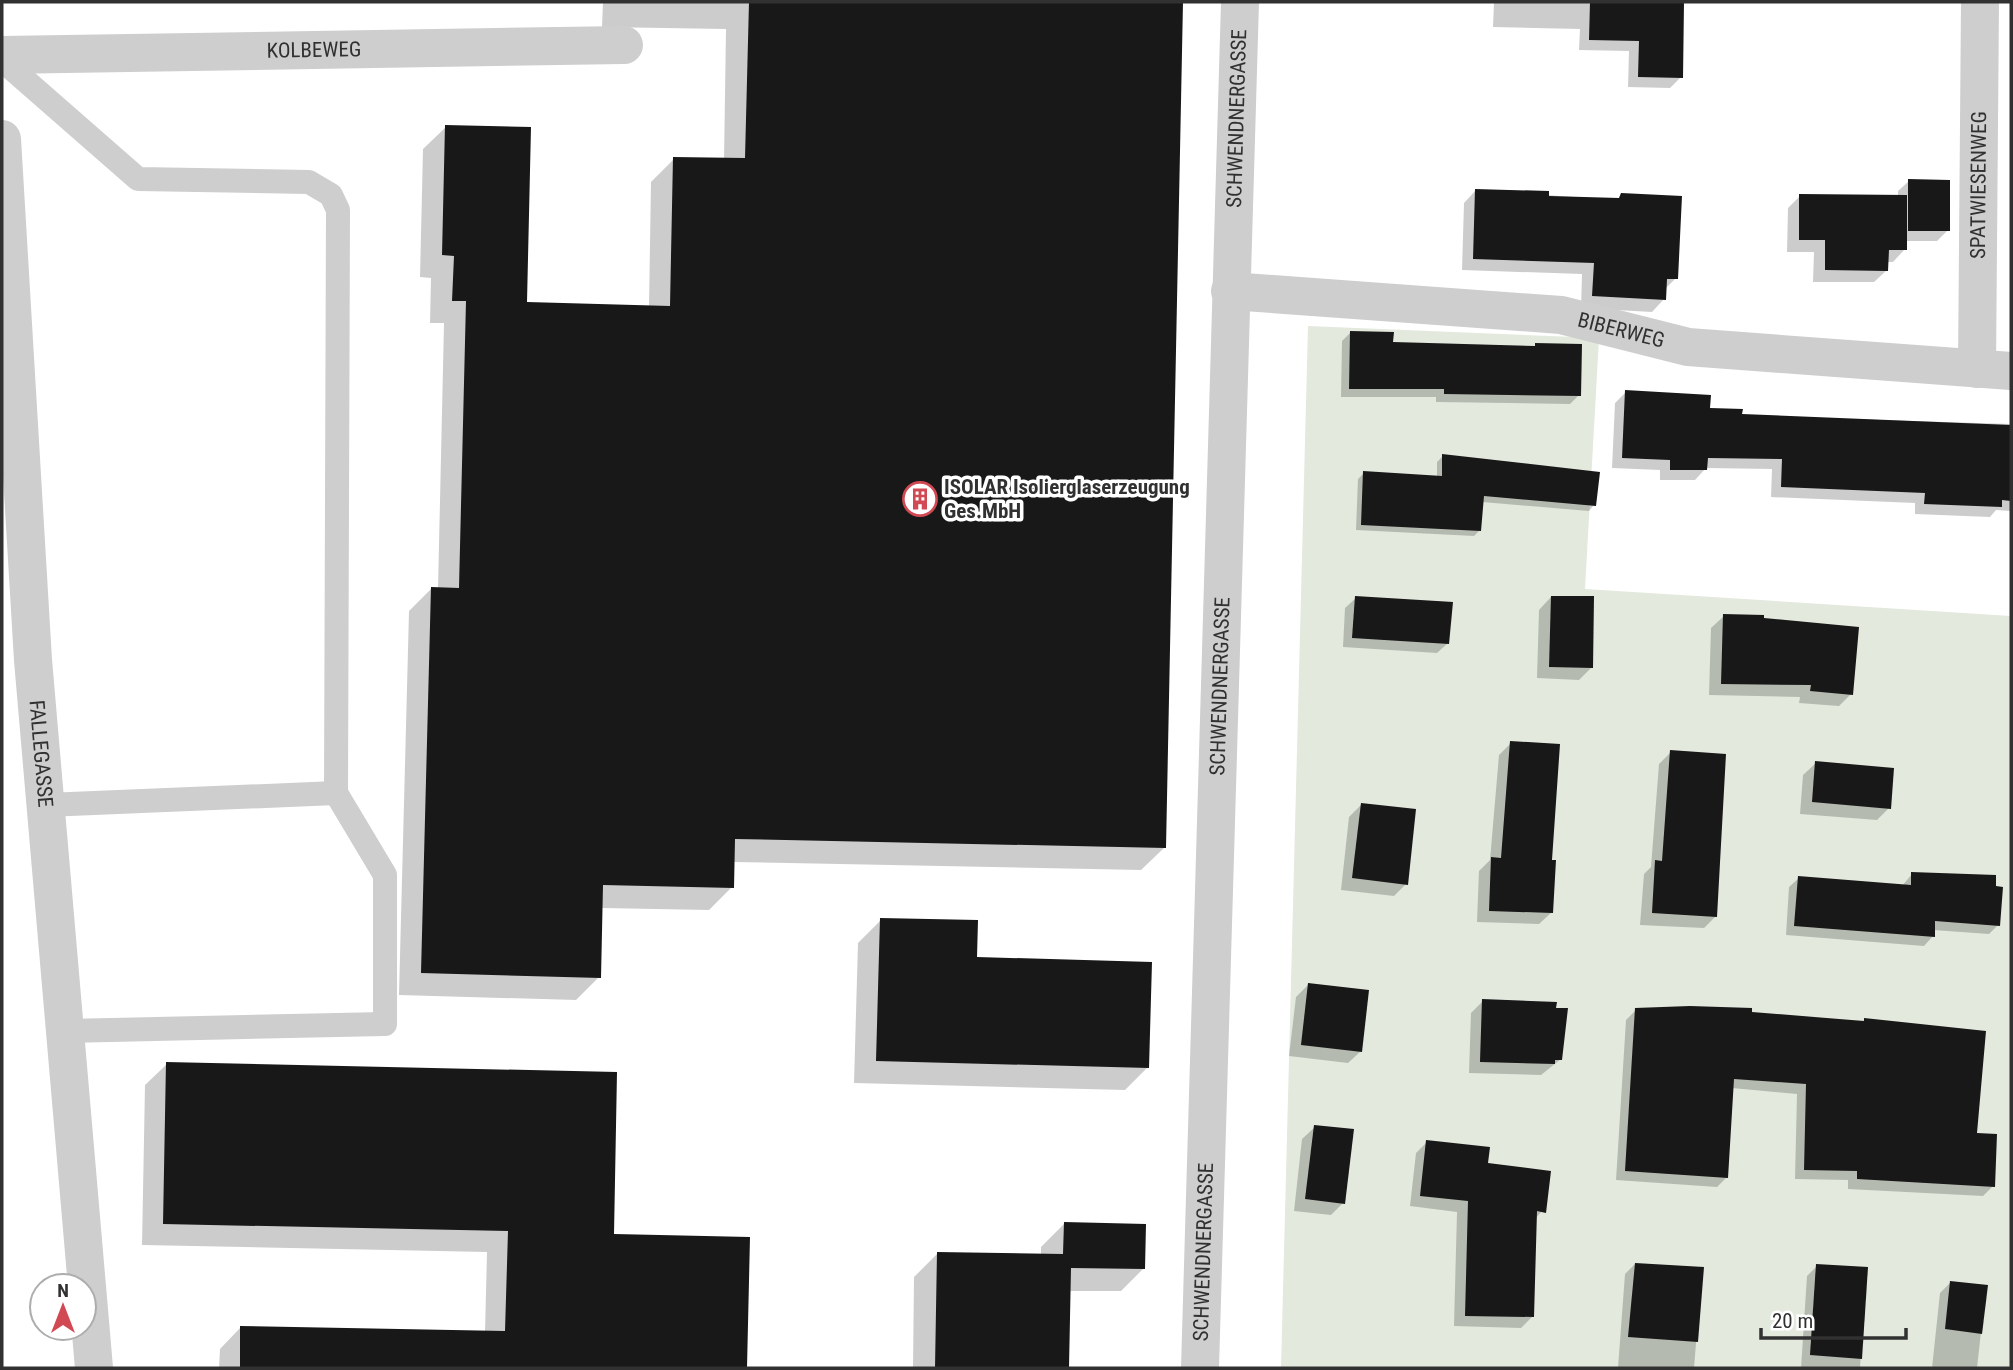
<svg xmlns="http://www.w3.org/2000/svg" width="2013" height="1370" viewBox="0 0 2013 1370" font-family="'Roboto Condensed',sans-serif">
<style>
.green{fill:#e3e9dd}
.shadow{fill:#0003}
.building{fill:#181818}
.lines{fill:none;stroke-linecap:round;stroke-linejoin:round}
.lane{stroke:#cecece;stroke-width:24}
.street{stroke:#cecece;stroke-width:38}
.labels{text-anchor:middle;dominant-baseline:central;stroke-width:7;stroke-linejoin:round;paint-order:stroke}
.street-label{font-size:21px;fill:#313131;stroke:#fff}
.poi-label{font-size:21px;font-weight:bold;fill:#313131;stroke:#fff;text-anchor:start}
</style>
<rect width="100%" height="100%" fill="#fff"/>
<!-- green -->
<path class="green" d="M1308,326L1599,338L1585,589L2011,616V1368H1281Z"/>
<!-- shadow -->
<g class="shadow">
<path d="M603,2H1182L1164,848L1141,870L733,862L732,887L709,910L601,908L599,977L576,1000L399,995L409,611L432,588L438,589L444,323H430L431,278L420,277L423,149L446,127L525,304L649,307L651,182L674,159L724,160L726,29L602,27Z"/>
<path d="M1494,2H1682L1681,77L1670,88L1628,87L1629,51L1579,50L1580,29L1493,27Z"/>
<path d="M1909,181L1948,230L1937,241H1905V249L1893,262H1887V270L1874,282H1813L1814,252H1787L1788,208L1800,196L1898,197V191Z"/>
<path d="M1476,190L1617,200L1621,195L1676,278L1664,290V299L1652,312L1581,308L1582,274L1462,270L1464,203Z"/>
<path d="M1351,332L1392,344L1533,348L1536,345L1579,395L1570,404L1436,402V397H1341L1342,341Z"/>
<path d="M1626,392L1740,416L2011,424V511L1996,510L1990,517L1915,514V503L1771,497L1772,469L1706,468L1695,480H1660V470L1612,468L1615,403Z"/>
<path d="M1443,456L1594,505L1589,511L1482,502L1480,530L1474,536L1356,530L1358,479L1364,473L1437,477V462Z"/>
<path d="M1551,597L1591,668L1579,680L1537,678L1539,610Z"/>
<path d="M1356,598L1448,643L1437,653L1343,647L1345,608Z"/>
<path d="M1724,616L1851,694L1839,706L1799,703L1800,697L1709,695L1711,628Z"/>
<path d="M1511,743L1550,862L1552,912L1539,924L1477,922L1479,871L1490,860L1499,755Z"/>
<path d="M1671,752L1716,916L1704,928L1640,925L1644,874L1651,867L1659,764Z"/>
<path d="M1816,763L1889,808L1877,820L1800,814L1803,775Z"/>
<path d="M1361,805L1406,884L1394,896L1341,890L1349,817Z"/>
<path d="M1912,874L1998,925L1989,934L1933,930V936L1924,946L1786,935L1789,887L1799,878L1902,886Z"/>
<path d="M881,920L975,959L1148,1067L1125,1090L854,1083L858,943Z"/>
<path d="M1308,985L1361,1051L1348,1063L1289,1056L1296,997Z"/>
<path d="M1483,1001L1561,1059L1541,1075L1469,1073L1471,1013Z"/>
<path d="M1636,1010L1750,1013L1862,1022L1864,1020L1975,1135L1993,1186L1983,1196L1848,1189V1180L1795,1179L1797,1094L1732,1088L1727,1177L1717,1187L1616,1180L1626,1020Z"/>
<path d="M167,1064L612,1235L748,1238L745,1368H219L220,1349L241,1327L485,1333L487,1252L142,1245L145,1085Z"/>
<path d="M1315,1127L1343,1203L1331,1215L1294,1211L1302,1139Z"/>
<path d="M1427,1142L1486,1165L1542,1211L1535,1219L1532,1317L1521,1328L1454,1326L1457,1212L1410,1206L1416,1153Z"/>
<path d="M1064,1224L1144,1268L1121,1291H1069L1068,1368H913L914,1277L937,1254L1041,1255V1247Z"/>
<path d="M1635,1264L1702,1269L1694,1368H1618L1625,1274Z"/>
<path d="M1817,1266L1866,1269L1860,1368H1801L1807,1276Z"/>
<path d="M1950,1283L1986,1287L1977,1368H1932L1940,1293Z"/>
</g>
<!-- building -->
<g class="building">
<path d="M749,2H1183L1166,848L735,839L734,888L603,885L601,978L421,973L431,587L459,588L466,301H452L454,256L442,255L445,125L531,127L527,302L670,306L673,157L745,158Z"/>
<path d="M1590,2H1684L1683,78L1638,77L1639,41L1589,40Z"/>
<path d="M1908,179L1950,180V231H1908Z"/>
<path d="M1475,189L1549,191V196L1619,198L1621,193L1682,196L1678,279H1667L1666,300L1592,296L1594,263L1473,259Z"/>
<path d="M1799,194L1907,195V250H1889L1888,271L1825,270V240H1799Z"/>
<path d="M1350,331L1394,332L1393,342L1535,346V343L1582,344L1581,396L1444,394V389H1349Z"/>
<path d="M1625,390L1711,395L1710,408L1743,409L1742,414L2011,425V501L2002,500V507L1924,504L1925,493L1781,487L1782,459L1708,458L1707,470H1670V460L1622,458Z"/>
<path d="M1442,454L1600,472L1596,506L1484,496L1481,531L1361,525L1363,471L1442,476Z"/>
<path d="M1355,596L1453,602L1449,644L1352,638Z"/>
<path d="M1551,596H1594L1593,668L1549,667Z"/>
<path d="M1723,614L1764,615V618L1859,627L1853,695L1810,691L1811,685L1721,684Z"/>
<path d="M1510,741L1560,744L1552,860H1556L1553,913L1489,911L1491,857L1501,858Z"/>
<path d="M1670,750L1726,754L1717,917L1652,913L1655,860L1662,861Z"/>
<path d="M1815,761L1894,768L1891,809L1812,802Z"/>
<path d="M1361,803L1416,809L1408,885L1352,878Z"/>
<path d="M1911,872L1996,875V886L2003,887L2000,926L1935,921V937L1794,926L1798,876L1911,885Z"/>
<path d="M880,918L978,920L977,957L1152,962L1149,1068L876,1061Z"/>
<path d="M1308,983L1369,990L1362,1052L1301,1045Z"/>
<path d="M1482,999L1557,1002L1556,1008H1568L1562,1060H1555V1064L1480,1062Z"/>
<path d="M1690,1006L1752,1008V1012L1864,1021V1018L1986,1031L1977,1133L1997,1134L1995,1187L1857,1179V1171L1804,1170L1806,1084L1734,1079L1728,1178L1625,1171L1635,1008Z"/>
<path d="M166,1062L617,1072L614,1234L750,1237L747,1368H240V1326L505,1331L508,1231L163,1224Z"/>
<path d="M1314,1125L1354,1129L1345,1204L1305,1199Z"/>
<path d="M1426,1140L1490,1147L1488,1163L1551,1171L1546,1213L1537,1211L1534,1317L1465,1316L1468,1201L1420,1196Z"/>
<path d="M1064,1222L1146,1224L1145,1269L1071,1268L1069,1368H935L937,1252L1063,1254Z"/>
<path d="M1635,1263L1704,1267L1698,1342L1628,1337Z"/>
<path d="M1816,1264L1868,1267L1862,1359L1810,1355Z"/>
<path d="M1950,1281L1988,1285L1982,1334L1945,1329Z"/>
</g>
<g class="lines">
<!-- lane -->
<g class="lane">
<path d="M2,60L138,179L309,182L331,195L338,210L336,793L385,875V1024L65,1031"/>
<path d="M46,805L336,793"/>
</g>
<!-- street -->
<g class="street">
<path id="s1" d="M2,55L624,45"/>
<path id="s2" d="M2,139L33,660L94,1368"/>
<path id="s3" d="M1230,291L1561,315L1688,347L2011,371"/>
<path id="s4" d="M1977,369L1980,2"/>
<path id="s5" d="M1200,1368L1240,2"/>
</g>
</g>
<!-- icons -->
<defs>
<g id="building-ring" transform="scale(1.75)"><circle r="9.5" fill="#fff" stroke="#d14953" stroke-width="1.5"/><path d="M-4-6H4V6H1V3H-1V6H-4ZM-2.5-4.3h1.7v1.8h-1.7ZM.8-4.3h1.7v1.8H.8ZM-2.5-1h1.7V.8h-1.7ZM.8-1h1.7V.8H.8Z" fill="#d14953"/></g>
</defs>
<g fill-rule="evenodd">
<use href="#building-ring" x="920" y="499"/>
</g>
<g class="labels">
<!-- street labels -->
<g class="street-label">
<text stroke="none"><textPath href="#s1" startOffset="312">KOLBEWEG</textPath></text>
<text stroke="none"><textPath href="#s5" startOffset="1250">SCHWENDNERGASSE</textPath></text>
<text stroke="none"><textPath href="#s4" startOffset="184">SPATWIESENWEG</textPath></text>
<text stroke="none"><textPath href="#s3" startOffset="394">BIBERWEG</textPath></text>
<text stroke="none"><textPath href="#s5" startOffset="682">SCHWENDNERGASSE</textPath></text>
<text stroke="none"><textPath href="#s2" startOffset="616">FALLEGASSE</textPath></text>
<text stroke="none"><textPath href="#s5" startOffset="116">SCHWENDNERGASSE</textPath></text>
</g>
<!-- poi labels -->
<g class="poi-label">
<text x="944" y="487">ISOLAR Isolierglaserzeugung<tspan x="944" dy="24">Ges.MbH</tspan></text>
</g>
</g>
<!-- border -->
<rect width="2013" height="1370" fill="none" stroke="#313131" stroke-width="7"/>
<!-- north arrow -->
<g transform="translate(63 1307)"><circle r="33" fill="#ffffff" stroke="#adadad" stroke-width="2"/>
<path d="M0-5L12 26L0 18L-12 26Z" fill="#d14953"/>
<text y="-10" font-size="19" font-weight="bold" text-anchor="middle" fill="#313131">N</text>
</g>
<!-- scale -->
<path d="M1761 1328v10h145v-10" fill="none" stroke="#313131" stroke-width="3.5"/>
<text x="1772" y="1328" font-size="21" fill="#313131" stroke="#ffffff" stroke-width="5" paint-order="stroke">20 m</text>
</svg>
